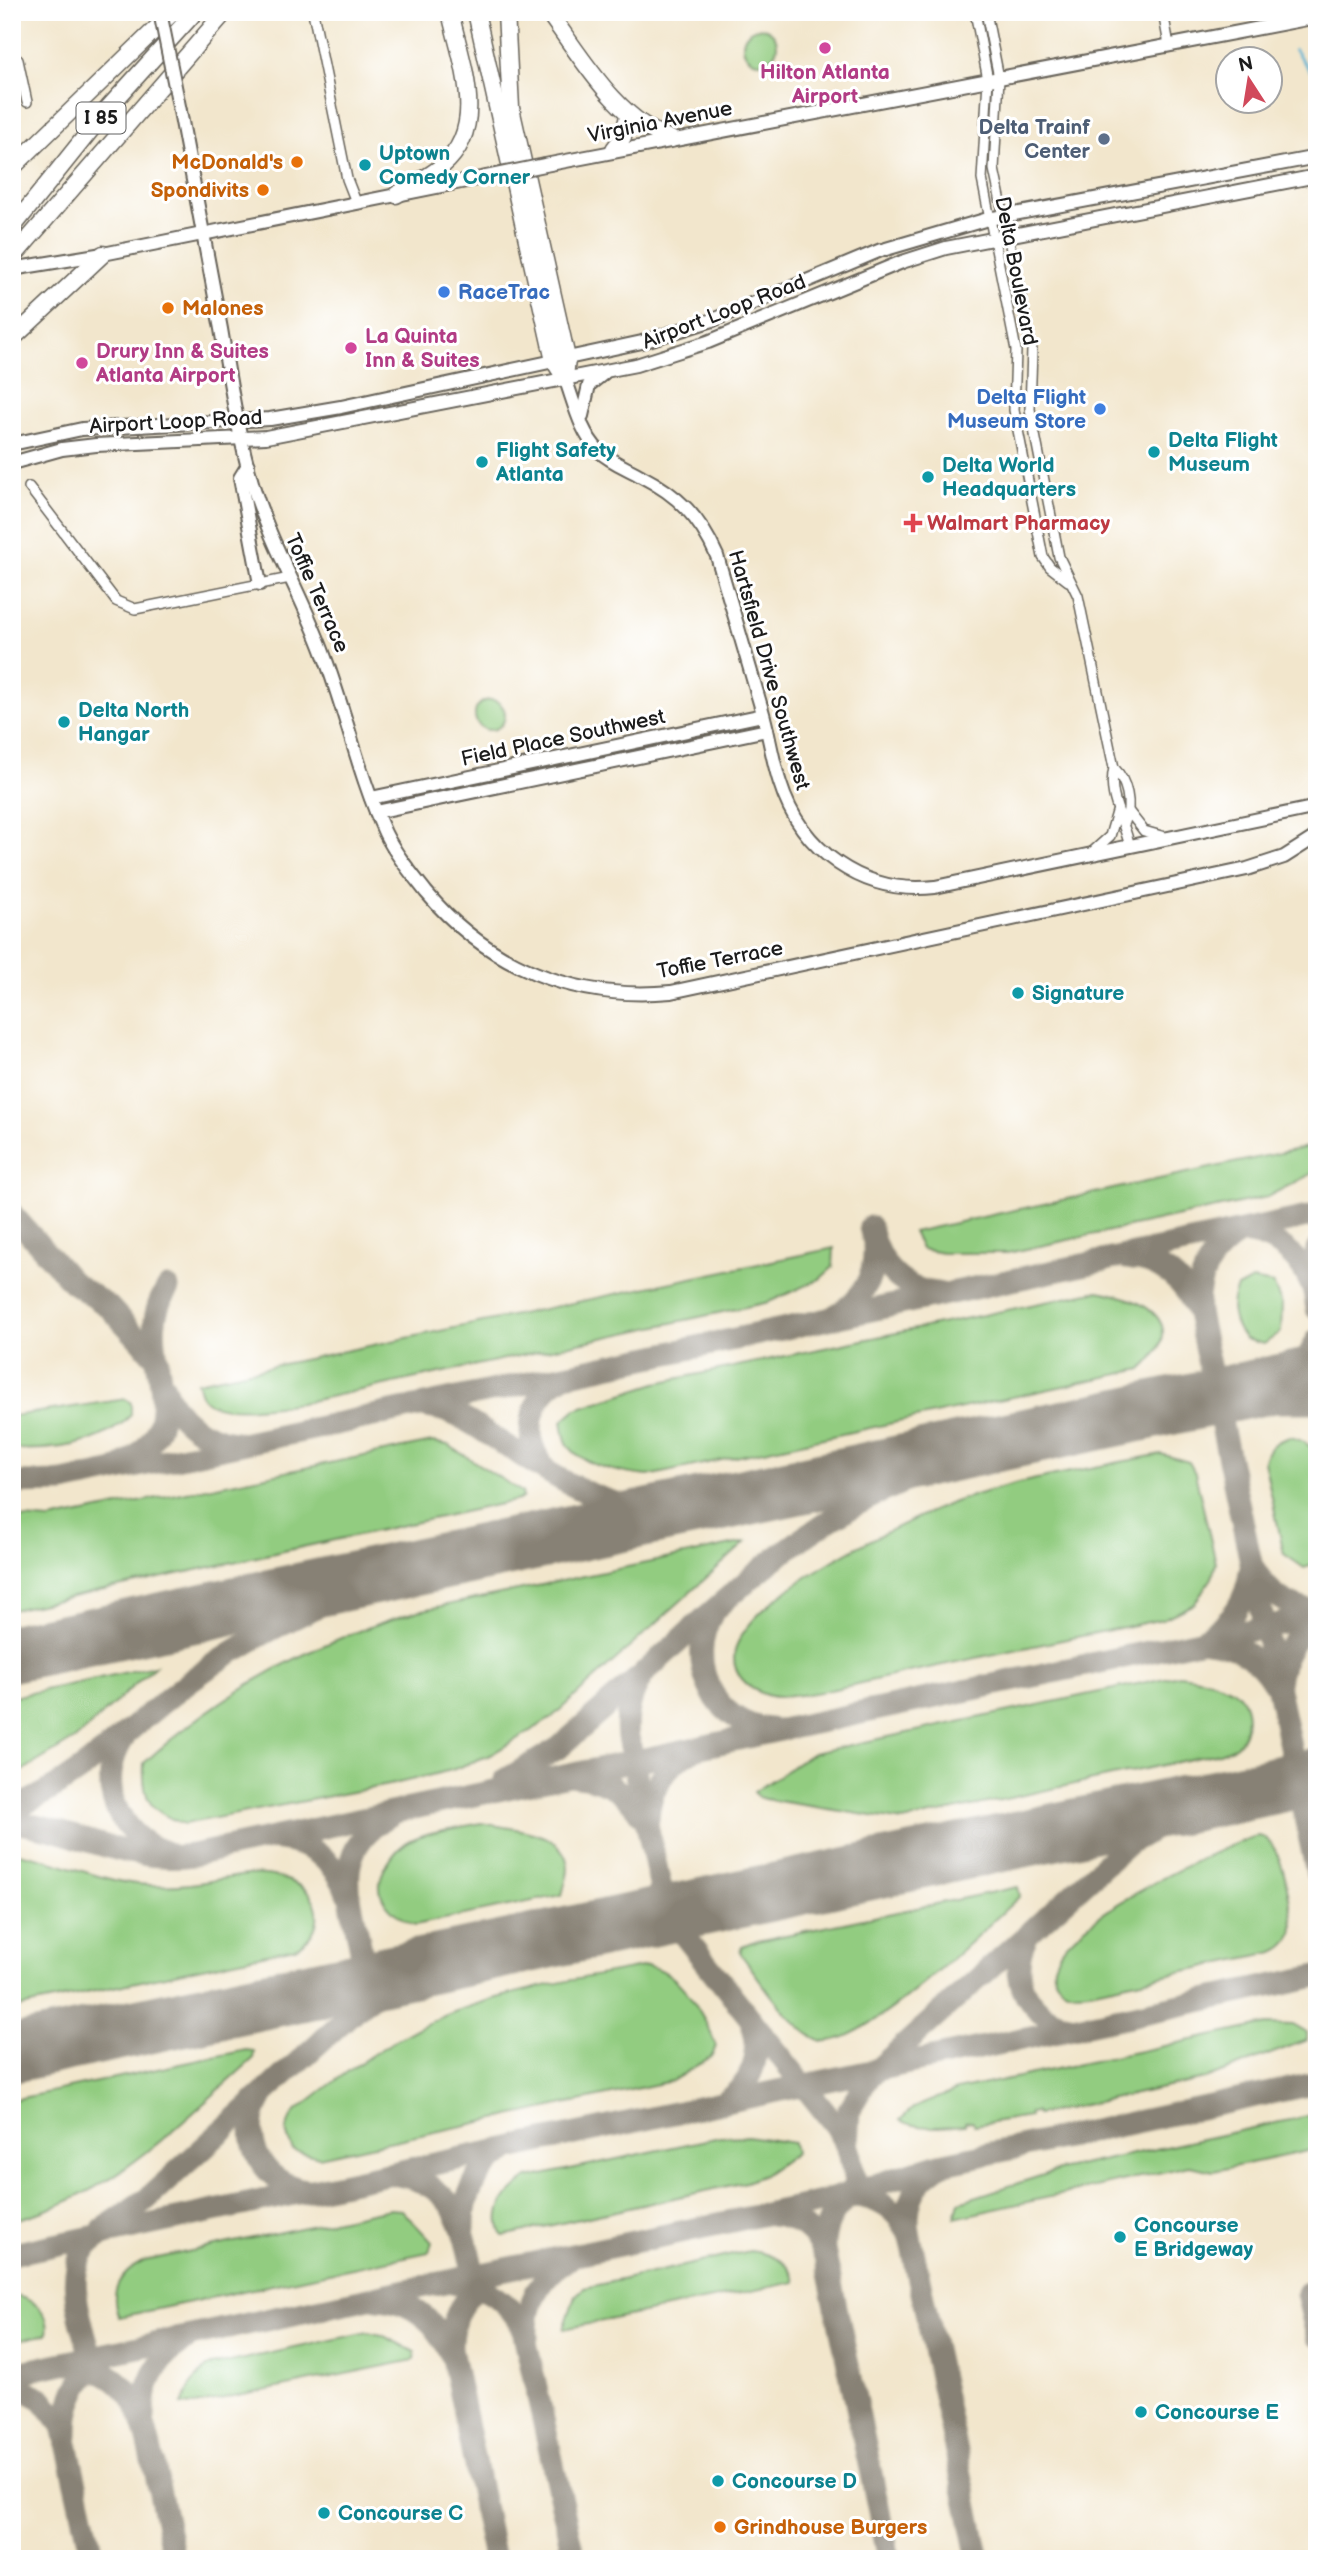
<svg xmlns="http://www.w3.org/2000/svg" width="1329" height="2571" viewBox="0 0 1329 2571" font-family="'Balsamiq Sans',sans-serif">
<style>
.green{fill:#92cc80;stroke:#57744e;stroke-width:2}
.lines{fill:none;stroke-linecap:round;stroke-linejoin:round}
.stream{stroke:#56b2d4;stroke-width:2.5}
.taxiway{stroke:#878174;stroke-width:23}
.runway{stroke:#878174;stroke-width:58}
.street-casing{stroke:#67635a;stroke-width:12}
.secondary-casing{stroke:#67635a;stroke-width:16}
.highway-casing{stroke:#67635a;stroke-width:19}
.street{stroke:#fff;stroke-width:9}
.secondary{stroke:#fff;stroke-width:12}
.highway{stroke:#fff;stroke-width:16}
.secondary-bridge-casing{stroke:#67635a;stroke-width:16;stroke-linecap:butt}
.secondary-bridge{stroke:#fff;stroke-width:12}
.hotel-dot{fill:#d1479c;stroke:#fff;stroke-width:2.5}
.service-dot{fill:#5c6f8a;stroke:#fff;stroke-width:2.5}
.food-dot{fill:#e8710a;stroke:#fff;stroke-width:2.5}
.culture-dot{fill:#0f9aa8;stroke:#fff;stroke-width:2.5}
.shop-dot{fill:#3f7fe0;stroke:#fff;stroke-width:2.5}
.health-dot{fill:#e0444e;stroke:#fff;stroke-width:2.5}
.labels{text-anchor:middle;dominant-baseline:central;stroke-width:6;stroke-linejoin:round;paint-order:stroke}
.shield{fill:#fff;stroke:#606060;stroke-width:2}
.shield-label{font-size:19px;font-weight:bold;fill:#1c1c1c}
.hotel-label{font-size:21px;font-weight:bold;fill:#b23c85;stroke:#fff;text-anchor:start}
.street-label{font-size:21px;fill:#1c1c1c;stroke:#fff}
.service-label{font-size:21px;font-weight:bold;fill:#4e5e75;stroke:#fff;text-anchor:end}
.culture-label{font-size:21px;font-weight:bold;fill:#0d838f;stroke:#fff;text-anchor:start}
.food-label{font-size:21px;font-weight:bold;fill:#c56008;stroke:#fff;text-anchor:end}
.shop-label{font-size:21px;font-weight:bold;fill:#366cbe;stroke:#fff;text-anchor:start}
.health-label{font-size:21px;font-weight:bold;fill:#be3a42;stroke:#fff;text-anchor:start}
</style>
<rect width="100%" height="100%" fill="#fff"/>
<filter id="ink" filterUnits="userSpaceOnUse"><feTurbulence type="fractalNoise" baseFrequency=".0143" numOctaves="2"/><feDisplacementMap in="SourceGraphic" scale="14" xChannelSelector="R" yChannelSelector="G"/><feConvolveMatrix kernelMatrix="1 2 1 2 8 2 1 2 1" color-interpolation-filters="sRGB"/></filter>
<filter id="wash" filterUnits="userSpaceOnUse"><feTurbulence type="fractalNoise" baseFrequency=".00686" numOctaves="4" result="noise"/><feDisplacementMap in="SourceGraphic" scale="28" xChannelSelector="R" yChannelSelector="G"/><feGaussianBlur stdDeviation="1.57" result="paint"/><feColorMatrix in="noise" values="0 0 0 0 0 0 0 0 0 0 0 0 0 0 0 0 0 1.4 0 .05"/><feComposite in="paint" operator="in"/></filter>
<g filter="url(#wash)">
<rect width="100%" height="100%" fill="#f2e6cc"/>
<!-- green -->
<g class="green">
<circle cx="760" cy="45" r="17"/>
<circle cx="490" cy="715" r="15"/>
<path d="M1317,1145V1171L1267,1197L1008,1253H942L921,1249L913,1232Z"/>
<path d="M834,1248L833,1267L820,1279L769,1302L301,1403C280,1405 217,1417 203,1398C200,1395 199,1387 197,1382Z"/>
<path d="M1252,1280L1273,1284L1282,1304L1281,1332L1264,1344L1245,1339C1232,1325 1228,1305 1237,1288Z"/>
<path d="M1098,1291C1145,1299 1191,1323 1142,1369L648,1476C625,1474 579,1466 567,1443C564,1437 563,1428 562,1421L576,1409L656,1383Z"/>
<path d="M126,1399L131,1403V1415C101,1447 53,1451 12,1449V1416Z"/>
<path d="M1291,1437C1300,1440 1310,1443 1314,1452C1323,1473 1317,1539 1317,1564L1304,1568L1284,1554L1264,1461C1268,1445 1276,1441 1291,1437Z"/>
<path d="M432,1442L448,1445L522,1492L523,1497L519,1500L12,1610V1517L50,1520Z"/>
<path d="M1161,1454L1189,1462L1195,1473L1216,1563L1212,1578L1194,1604L1163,1619C1080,1636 997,1654 914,1671C870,1680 823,1695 778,1697C765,1697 751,1689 742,1679C689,1616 917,1515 960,1500C1025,1478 1094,1468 1161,1454Z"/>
<path d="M746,1542L550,1719L490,1755L452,1770L394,1784L184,1824C149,1811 142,1800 144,1763C225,1689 313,1642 418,1611Z"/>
<path d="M155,1666L78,1737L12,1777V1697Z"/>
<path d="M1179,1675C1198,1677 1215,1680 1232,1689C1251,1700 1252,1733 1234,1747C1230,1750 1223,1751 1219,1753L903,1821L759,1798L754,1792L813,1753Z"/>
<path d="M481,1823C509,1829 566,1829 568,1868C568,1876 564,1887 562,1895L415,1925C388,1913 368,1892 388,1863C393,1855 402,1844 411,1840C431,1830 459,1828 481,1823Z"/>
<path d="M1257,1836C1283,1836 1290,1903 1293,1925C1293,1939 1286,1947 1274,1952L1090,1991C1080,1992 1068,1994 1060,1985C1014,1941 1223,1845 1257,1836Z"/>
<path d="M12,1852C55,1858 94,1879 136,1884C154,1886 172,1886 190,1884C229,1880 260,1864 298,1885C311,1892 319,1905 317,1920C315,1934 307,1942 295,1948L12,2009Z"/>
<path d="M1018,1887L1020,1896C989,1924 859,2055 819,2040C791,2029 758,1976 740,1953L742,1946L752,1942Z"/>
<path d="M647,1966C680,1969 706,2018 716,2046L712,2056L672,2081L319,2157L293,2150C285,2135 284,2126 294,2113C347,2070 405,2027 471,2006C528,1987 588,1977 647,1966Z"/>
<path d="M1267,2024L1293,2025L1307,2033V2040L1205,2079L1037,2115L1036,2112L1029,2113L1030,2116L974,2125L973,2121L965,2122V2125C944,2127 918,2130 900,2120L913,2108L957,2090Z"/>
<path d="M246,2050L254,2051L253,2059C180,2123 111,2199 12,2220V2100Z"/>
<path d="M1317,2114V2149L1214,2171L1189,2166L955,2218L959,2202L1059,2170Z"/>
<path d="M748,2136L793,2143L795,2153L764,2175L746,2182L503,2236C490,2210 508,2192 528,2178L720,2137Z"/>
<path d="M389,2209L402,2210L432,2242L429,2252L119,2317C108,2292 120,2273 144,2261Z"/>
<path d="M750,2251C768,2253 792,2261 795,2282L564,2329L575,2296L584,2288Z"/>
<path d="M12,2296C32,2297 51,2312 47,2334L12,2342Z"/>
<path d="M368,2332L382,2335L415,2352L414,2360L195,2405L182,2404L192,2383L207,2367Z"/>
</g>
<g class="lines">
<!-- stream -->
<path class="stream" d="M1294,49L1317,80"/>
<!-- taxiway -->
<g class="taxiway">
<path d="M12,1214L72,1282L109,1307L158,1360"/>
<path d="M870,1227C878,1264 899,1290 938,1293"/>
<path d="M1241,1233C1211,1250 1195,1279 1198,1313L1317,1873"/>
<path d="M1243,1233C1277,1237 1301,1257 1313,1289"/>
<path d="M1317,1250L1312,1279L1317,1309"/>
<path d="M1127,1258C1161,1261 1186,1282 1198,1313"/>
<path d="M836,1315C862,1301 876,1275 874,1246"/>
<path d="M1279,1383L1304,1364L1317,1340"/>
<path d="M164,1387C175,1418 201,1438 235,1442"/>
<path d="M427,1407C455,1410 477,1427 500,1442C560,1480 603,1511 677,1511"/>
<path d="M1166,1407L1254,1402H1317"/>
<path d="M120,1467C208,1419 124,1346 168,1288"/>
<path d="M546,1470C521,1440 528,1398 562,1377"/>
<path d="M12,1483L63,1482L1317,1215"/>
<path d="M1255,1570C1268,1594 1290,1608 1317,1612"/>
<path d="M712,1614C685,1662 713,1724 770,1729"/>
<path d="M1207,1636C1232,1622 1247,1599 1250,1571"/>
<path d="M1207,1641C1235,1643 1259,1658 1273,1682"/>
<path d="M1278,1684C1281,1657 1294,1635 1317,1620"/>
<path d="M123,1739C95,1783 117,1836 165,1852"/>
<path d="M576,1776C604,1778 627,1792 642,1816"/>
<path d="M505,1780L560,1747L636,1680"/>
<path d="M12,1809C84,1780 133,1722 194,1678C256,1632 326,1602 397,1571"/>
<path d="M648,1819C649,1789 666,1764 692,1751"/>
<path d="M12,1822C79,1830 122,1864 193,1855L1317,1616"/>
<path d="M279,1840C311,1843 337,1863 347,1893"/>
<path d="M1027,1936C1005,1977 1030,2021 1076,2026"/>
<path d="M357,2009L392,1979L422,1967"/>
<path d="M261,2099C238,2139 262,2184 307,2190"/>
<path d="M723,2102C752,2086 763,2055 752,2024"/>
<path d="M847,2146L849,2110L868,2078L1129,1843L1185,1811L1243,1792"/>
<path d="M396,2175C456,2184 463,2225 474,2276"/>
<path d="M850,2196C878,2196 900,2211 910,2237C904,2209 912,2184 936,2168"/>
<path d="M770,2215C797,2217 816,2232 825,2257"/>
<path d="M464,2228C463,2196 477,2168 505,2152"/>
<path d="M103,2229L147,2199L352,2013C394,1950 299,1868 389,1816"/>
<path d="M910,2237L979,2559"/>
<path d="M12,2254L1317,1976"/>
<path d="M486,2279C462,2297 450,2320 451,2349L494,2559"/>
<path d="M455,2283C486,2285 510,2302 523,2329L574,2559"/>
<path d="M1307,2293L1317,2336"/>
<path d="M378,2299C413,2301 439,2323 451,2356"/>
<path d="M527,2338C525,2304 540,2275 569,2259"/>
<path d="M91,2357C82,2319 56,2261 101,2236"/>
<path d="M73,2364C138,2371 144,2422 156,2474C162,2502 168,2531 174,2559"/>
<path d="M12,2374L826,2201L940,2164L1317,2083"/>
<path d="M12,2383L42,2399L63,2426L93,2559"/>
<path d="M144,2417C143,2385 157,2358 185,2341"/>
<path d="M67,2435C66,2403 78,2378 104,2360"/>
<path d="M889,2559L824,2250C823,2225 835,2204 857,2192L849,2151L836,2126L671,1919L664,1903L628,1737C625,1712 631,1691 646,1671C713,1611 777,1548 856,1505C904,1479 955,1461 1005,1442"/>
</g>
<!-- runway -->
<g class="runway">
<path d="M12,1653L1317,1375"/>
<path d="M12,2054L1317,1776"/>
</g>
</g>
</g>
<g filter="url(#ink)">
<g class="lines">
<!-- street casing -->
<g class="street-casing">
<g id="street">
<path d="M313,12L347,179L356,202"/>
<path d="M975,12L988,80L982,179L1016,350L1014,410L1043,557L1050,567L1068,581"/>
<path d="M986,12L999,78L994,169L1032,350L1030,409L1059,557L1078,596L1114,768C1107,797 1124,819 1130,847"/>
<path d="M1163,12L1169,45"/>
<path d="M12,56L18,60L27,102"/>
<path d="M29,487L116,601L135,609L290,578"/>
<path d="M1114,768C1127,781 1132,804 1125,822"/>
<path d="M1129,812L1144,831L1165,837"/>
<path d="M1091,853L1110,836L1117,812"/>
</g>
</g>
<!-- secondary casing -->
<g class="secondary-casing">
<g id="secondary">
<path d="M180,111C194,184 207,256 221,329C230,382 238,435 253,486C271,545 303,597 324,655C346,713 359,776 385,833C396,855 411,873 426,892C488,966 574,1001 671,992L1247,869L1284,857L1317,836"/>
<path d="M545,165L1317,17"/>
<path d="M886,249L988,219L1317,157"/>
<path d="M12,269L103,254L486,177"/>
<path d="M565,378C574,402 580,432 599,451C611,462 627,468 641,476C678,495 700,517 717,556C732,607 747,659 762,710C769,734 772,759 780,783C801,851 863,895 935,887L1317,807"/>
<path d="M582,416L589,385L604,373"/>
<path d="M12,444L82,429L270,419L341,407L642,342L713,320L881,250"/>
<path d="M12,463L62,449L96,445L266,437L636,365L708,342L902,262L946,248L1317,176"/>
<path d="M248,465L240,478L260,584"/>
<path d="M371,798L763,715"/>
<path d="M376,812L767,730"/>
</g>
</g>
<!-- highway casing -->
<g class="highway-casing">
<g id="highway">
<path d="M476,12L554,361L565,378"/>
<path d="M506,12L511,108L567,358L565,378"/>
<path d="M548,12C581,56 617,121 671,139"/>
<path d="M614,149L623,137L628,116"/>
<path d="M12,168L173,12"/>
<path d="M396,195C411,186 429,177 442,166C489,127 461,62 450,12"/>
<path d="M12,228L109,107L195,12"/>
<path d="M12,258L225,12"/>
<path d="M12,339L103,254"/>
</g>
</g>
<!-- street -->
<use href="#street" class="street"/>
<!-- secondary -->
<use href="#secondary" class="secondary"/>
<!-- highway -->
<use href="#highway" class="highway"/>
<!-- secondary-bridge casing -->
<g class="secondary-bridge-casing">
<g id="secondary-bridge">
<path d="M160,12L180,111"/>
<path d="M486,177L545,165"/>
</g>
</g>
<!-- secondary-bridge -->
<use href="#secondary-bridge" class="secondary-bridge"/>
</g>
</g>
<!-- markers -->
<g class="hotel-dot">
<circle cx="825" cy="48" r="7"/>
<circle cx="351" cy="348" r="7"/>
<circle cx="82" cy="363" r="7"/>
</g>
<circle class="service-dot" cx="1104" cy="139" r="7"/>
<g class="food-dot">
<circle cx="297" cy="162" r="7"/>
<circle cx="263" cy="190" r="7"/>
<circle cx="168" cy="308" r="7"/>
<circle cx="720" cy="2527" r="7"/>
</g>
<g class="culture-dot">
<circle cx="365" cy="165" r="7"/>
<circle cx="1154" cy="452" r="7"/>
<circle cx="482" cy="462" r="7"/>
<circle cx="928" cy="477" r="7"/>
<circle cx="64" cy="722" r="7"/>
<circle cx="1018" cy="993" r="7"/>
<circle cx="1120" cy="2237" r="7"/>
<circle cx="1141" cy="2412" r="7"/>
<circle cx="718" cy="2481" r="7"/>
<circle cx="324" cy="2513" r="7"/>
</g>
<g class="shop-dot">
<circle cx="444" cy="292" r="7"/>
<circle cx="1100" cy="409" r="7"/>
</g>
<path class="health-dot" d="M909.5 512.5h7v7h7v7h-7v7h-7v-7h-7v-7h7z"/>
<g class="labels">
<!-- shield labels -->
<rect class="shield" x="76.5" y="102.5" width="49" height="31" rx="5"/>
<g class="shield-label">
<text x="101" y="118">I 85</text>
</g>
<!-- hotel labels -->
<g class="hotel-label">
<text x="825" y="72" text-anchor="middle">Hilton Atlanta<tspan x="825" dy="24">Airport</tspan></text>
<text x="365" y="336">La Quinta<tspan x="365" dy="24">Inn &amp; Suites</tspan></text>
<text x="96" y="351">Drury Inn &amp; Suites<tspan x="96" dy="24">Atlanta Airport</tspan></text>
</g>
<!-- street labels -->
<g class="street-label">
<text transform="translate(660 122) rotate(-11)">Virginia Avenue</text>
<text transform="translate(1016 271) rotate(79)">Delta Boulevard</text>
<text transform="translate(724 312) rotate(-21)">Airport Loop Road</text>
<text transform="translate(176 422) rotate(-3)">Airport Loop Road</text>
<text transform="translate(317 593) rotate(66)">Toffie Terrace</text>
<text transform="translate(769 670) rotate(74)">Hartsfield Drive Southwest</text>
<text transform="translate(563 738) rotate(-12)">Field Place Southwest</text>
<text transform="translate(720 960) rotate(-11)">Toffie Terrace</text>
</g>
<!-- service labels -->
<g class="service-label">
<text x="1090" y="127">Delta Trainf<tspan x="1090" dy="24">Center</tspan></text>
</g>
<!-- culture labels -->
<g class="culture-label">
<text x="379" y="153">Uptown<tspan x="379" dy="24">Comedy Corner</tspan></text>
<text x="1168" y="440">Delta Flight<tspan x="1168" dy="24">Museum</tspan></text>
<text x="496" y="450">Flight Safety<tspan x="496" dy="24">Atlanta</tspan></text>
<text x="942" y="465">Delta World<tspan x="942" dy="24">Headquarters</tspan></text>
<text x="78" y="710">Delta North<tspan x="78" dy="24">Hangar</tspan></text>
<text x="1032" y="993">Signature</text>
<text x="1134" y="2225">Concourse<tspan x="1134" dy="24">E Bridgeway</tspan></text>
<text x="1155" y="2412">Concourse E</text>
<text x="732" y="2481">Concourse D</text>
<text x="338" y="2513">Concourse C</text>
</g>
<!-- food labels -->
<g class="food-label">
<text x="283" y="162">McDonald's</text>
<text x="249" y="190">Spondivits</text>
<text x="182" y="308" text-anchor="start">Malones</text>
<text x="734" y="2527" text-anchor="start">Grindhouse Burgers</text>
</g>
<!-- shop labels -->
<g class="shop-label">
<text x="458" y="292">RaceTrac</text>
<text x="1086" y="397" text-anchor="end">Delta Flight<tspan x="1086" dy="24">Museum Store</tspan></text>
</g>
<!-- health labels -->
<g class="health-label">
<text x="927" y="523">Walmart Pharmacy</text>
</g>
</g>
<!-- margin -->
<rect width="1329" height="2571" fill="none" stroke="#fff" stroke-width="42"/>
<!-- north arrow -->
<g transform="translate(1249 80) rotate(348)"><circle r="33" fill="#ffffff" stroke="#a4a4a4" stroke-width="2"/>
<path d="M0-5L12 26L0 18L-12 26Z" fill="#d1495b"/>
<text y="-10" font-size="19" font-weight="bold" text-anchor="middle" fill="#1c1c1c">N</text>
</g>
</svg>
